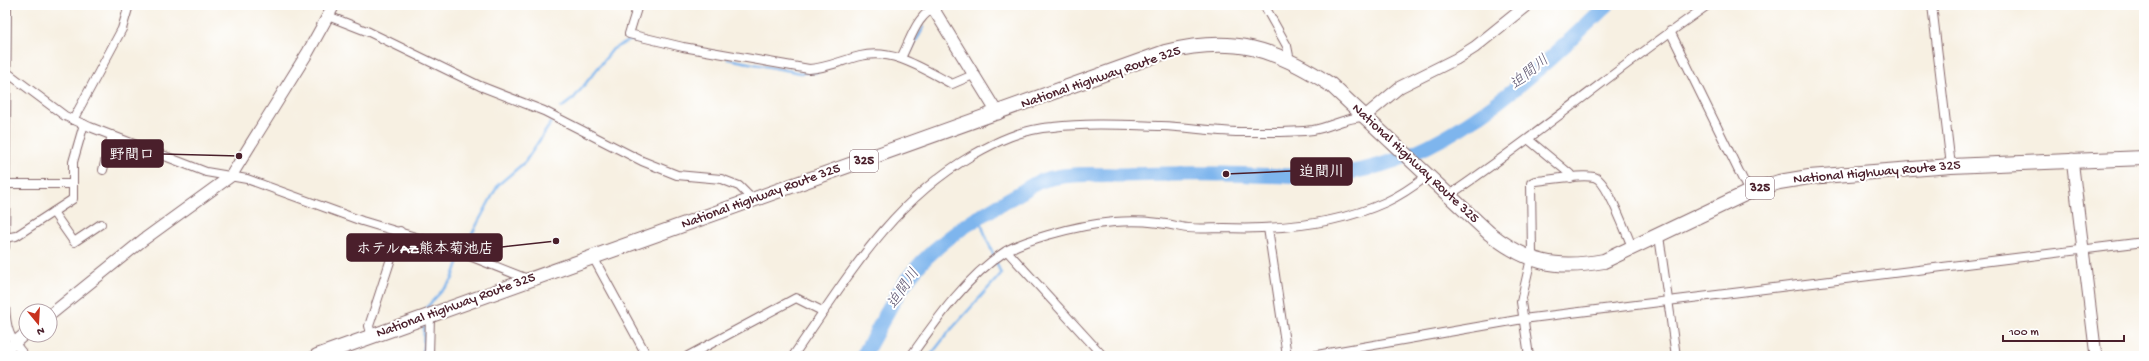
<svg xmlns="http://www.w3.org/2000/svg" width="2149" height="361" viewBox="0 0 2149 361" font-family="'Gochi Hand','Klee One',sans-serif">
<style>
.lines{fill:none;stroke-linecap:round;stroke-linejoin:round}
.stream{stroke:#7eb5ed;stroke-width:2.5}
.river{stroke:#7eb5ed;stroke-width:15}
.street-casing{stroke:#87686b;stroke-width:10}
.secondary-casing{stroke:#87686b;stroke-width:13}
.highway-casing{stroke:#87686b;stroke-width:16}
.street{stroke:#fff;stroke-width:8}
.secondary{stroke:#fff;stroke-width:11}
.highway{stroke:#fff;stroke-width:14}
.labels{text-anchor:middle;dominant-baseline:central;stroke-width:4;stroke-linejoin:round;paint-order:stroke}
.shield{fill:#fff;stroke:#80626b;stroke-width:1}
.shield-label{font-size:13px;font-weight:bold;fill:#4a1f2b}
.street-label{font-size:14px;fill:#4a1f2b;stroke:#fff}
.water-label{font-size:15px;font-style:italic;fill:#5c546f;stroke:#fff}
.leader{fill:none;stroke:#4a1f2b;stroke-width:1.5}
.callout-dot{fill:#4a1f2b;stroke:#fff;stroke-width:1.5}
.callout{fill:#4a1f2b;stroke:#4a1f2b;stroke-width:1.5}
.callout-label{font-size:15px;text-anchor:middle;font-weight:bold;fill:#fff}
</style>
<rect width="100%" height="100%" fill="#fff"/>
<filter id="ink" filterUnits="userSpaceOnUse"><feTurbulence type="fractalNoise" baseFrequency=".025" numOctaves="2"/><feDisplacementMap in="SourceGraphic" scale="8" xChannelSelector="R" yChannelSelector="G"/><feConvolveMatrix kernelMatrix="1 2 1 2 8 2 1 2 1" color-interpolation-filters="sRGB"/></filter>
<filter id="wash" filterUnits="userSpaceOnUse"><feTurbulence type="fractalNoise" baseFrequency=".012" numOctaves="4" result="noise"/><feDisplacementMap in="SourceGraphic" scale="16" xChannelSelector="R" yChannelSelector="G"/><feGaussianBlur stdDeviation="0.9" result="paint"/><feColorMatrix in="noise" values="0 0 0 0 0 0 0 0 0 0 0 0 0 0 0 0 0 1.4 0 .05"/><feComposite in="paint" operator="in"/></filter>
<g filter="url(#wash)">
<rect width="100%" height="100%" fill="#f7f0e2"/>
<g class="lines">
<!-- stream -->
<g class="stream">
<path d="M907,56L924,27"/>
<path d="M728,59L801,73L818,72"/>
<path d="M561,108L574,98L613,49L630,40L663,46"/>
<path d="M465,247L498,185L525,162L551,123"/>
<path d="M426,308L452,280L459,260"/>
<path d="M423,356L424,325"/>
<path d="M930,356L948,333L1001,274L983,229L980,216"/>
</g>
<!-- river -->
<path class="river" d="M863,356C879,330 891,300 910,276C938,240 979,216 1018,194C1026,190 1032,184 1041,181C1067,172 1097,175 1124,175C1158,174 1192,173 1225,174C1272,175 1320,180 1366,169C1460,147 1539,70 1607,5"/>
</g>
</g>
<g filter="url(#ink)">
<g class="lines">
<!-- street casing -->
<g class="street-casing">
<g id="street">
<path d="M638,5L629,34L683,47L809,69C827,68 843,60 860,56C894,48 923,69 952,84L973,75"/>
<path d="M1264,5L1287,46L1290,61"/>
<path d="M1932,5L1951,166"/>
<path d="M328,16L369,32L480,86L544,111L642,161L677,175L721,179L739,186L753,200"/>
<path d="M1670,31L1749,192"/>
<path d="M901,58C912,37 916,15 939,5"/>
<path d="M5,71L65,116L90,127L206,172L247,179L362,221L442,245L530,280"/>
<path d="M73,120L122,29L129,5"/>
<path d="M1529,140L1570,174L1571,178"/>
<path d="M103,170L112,135"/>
<path d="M6,184H73"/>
<path d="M1448,196C1537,136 1620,66 1708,5"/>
<path d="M53,212L74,242L101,224"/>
<path d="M1268,228L1287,356"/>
<path d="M1659,236L1676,356"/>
<path d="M5,238L16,236L73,199V162L84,124"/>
<path d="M5,247L7,5"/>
<path d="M1007,251L1103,356"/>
<path d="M593,257L647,356"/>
<path d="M5,305C6,329 9,338 25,356"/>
<path d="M372,337L369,326L400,231"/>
<path d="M429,356L430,316"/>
<path d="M688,356L796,298L824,312"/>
<path d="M793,356C846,280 889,204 971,156C997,141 1022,129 1053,127C1088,123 1125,125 1161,126C1189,127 1217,132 1245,132C1267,132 1290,133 1313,130C1331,127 1346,117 1364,117"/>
<path d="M911,356C937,319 967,276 1006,251C1018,244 1034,239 1048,235C1092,222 1136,216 1181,227C1194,230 1211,228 1224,228C1278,230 1336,225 1386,202C1401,195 1414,186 1427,176"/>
<path d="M1311,356L1523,319L2144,242"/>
<path d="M1529,356L1521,302L1532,254L1531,183L1535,181C1552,180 1577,174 1594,177C1607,179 1627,236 1633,249"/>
</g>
</g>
<!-- secondary casing -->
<g class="secondary-casing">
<g id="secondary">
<path d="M931,5L998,114"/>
<path d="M1364,117L1400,87L1456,59L1475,47L1527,5"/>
<path d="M2072,159L2096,356"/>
<path d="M50,315L143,240L231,176L308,52L334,5"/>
<path d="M5,351L26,333"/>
</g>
</g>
<!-- highway casing -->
<g class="highway-casing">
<path id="highway" d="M317,356L1165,52C1233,35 1275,48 1331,85L1489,233C1527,263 1556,270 1604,261L1749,192L1779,182L1809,177L1951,166L2144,158"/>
</g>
<!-- street -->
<use href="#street" class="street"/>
<!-- secondary -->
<use href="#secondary" class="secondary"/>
<!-- highway -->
<use href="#highway" class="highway"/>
</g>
</g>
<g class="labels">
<!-- shield labels -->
<g class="shield">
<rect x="850" y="150" width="28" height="22" rx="3"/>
<rect x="1746" y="177" width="28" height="22" rx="3"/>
</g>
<g class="shield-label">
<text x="864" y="161">325</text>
<text x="1760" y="188">325</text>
</g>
<!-- street labels -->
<g class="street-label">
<text transform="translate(1101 78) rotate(-19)">National Highway Route 325</text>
<text transform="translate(1415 164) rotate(43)">National Highway Route 325</text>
<text transform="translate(1877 173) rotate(-5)">National Highway Route 325</text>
<text transform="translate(761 197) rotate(-20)">National Highway Route 325</text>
<text transform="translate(456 306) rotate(-20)">National Highway Route 325</text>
</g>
<!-- water labels -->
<g class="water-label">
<text transform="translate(1530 73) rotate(-39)">迫間川</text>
<text transform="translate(904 289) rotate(-56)">迫間川</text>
</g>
</g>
<!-- callouts -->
<path class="leader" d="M239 156L163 154M1226 174L1291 171M556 241L502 247"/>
<g class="callout-dot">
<circle cx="239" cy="156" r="4"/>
<circle cx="1226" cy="174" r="4"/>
<circle cx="556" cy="241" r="4"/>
</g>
<g class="callout">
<rect x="102" y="140" width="61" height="27" rx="4"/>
<rect x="1291" y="158" width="61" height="27" rx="4"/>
<rect x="347" y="234" width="155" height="27" rx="4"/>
</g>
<g class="callout-label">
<text x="132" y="159">野間口</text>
<text x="1322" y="176">迫間川</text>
<text x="425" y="253">ホテルAZ熊本菊池店</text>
</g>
<!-- margin -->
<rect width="2149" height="361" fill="none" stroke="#fff" stroke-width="20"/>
<!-- north arrow -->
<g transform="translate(38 323) rotate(162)"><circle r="19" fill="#ffffff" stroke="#b7a5aa"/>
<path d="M0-3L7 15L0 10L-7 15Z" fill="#c8321e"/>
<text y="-6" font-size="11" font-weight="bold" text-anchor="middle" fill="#4a1f2b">N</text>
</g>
<!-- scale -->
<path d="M2003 335v6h121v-6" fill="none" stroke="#4a1f2b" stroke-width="2"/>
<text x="2009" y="335" font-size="12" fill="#4a1f2b" stroke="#ffffff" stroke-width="3" paint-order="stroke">100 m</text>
</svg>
